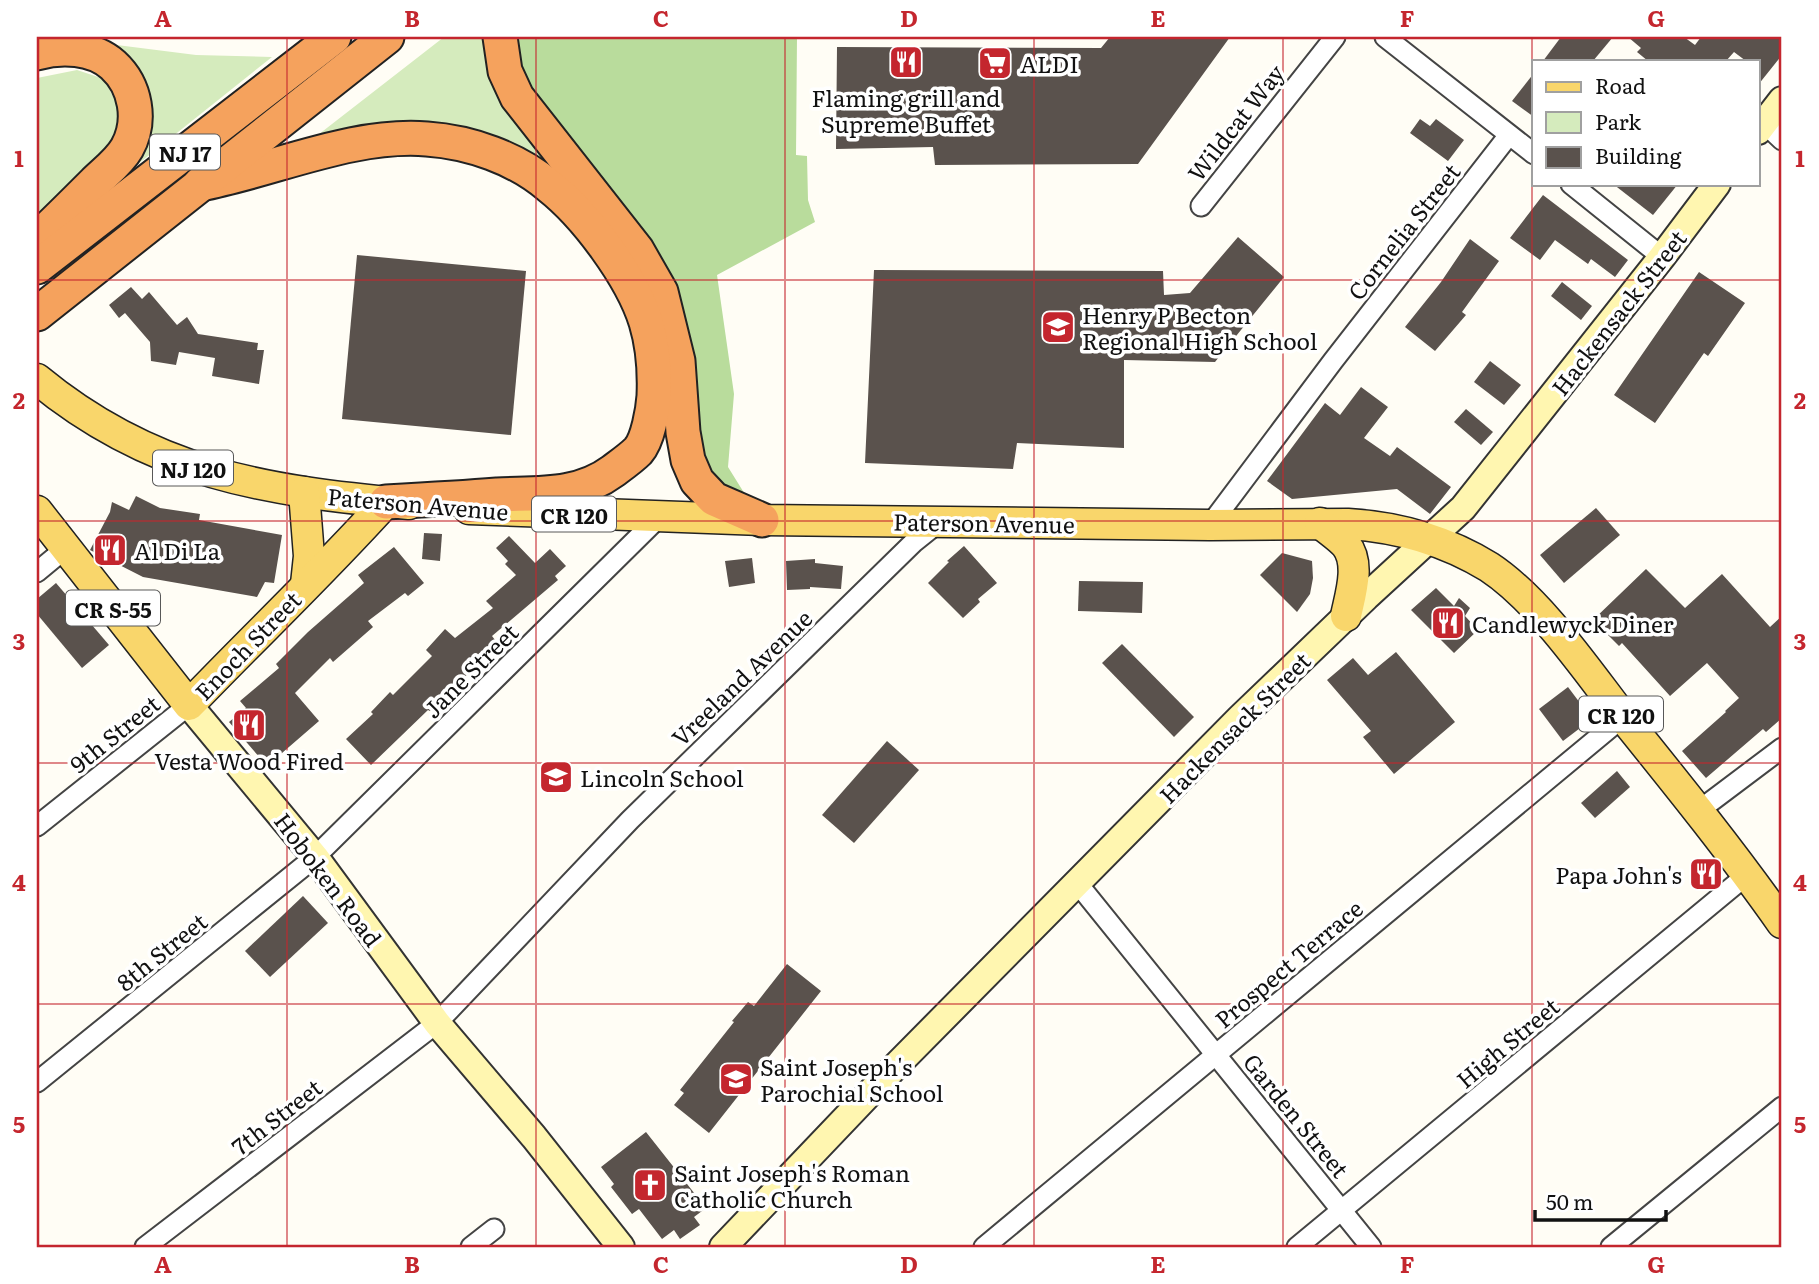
<svg xmlns="http://www.w3.org/2000/svg" width="1819" height="1284" viewBox="0 0 1819 1284" font-family="Literata,serif">
<style>
.green{fill:#d5ebbd}
.forest{fill:#b9dc9c}
.building{fill:#5a524d}
.lines{fill:none;stroke-linecap:round;stroke-linejoin:round}
.street-casing{stroke:#444;stroke-width:23}
.secondary-casing{stroke:#333;stroke-width:30}
.primary-casing{stroke:#222;stroke-width:33}
.highway-casing{stroke:#222;stroke-width:37}
.street{stroke:#fff;stroke-width:19}
.secondary{stroke:#fff6b0;stroke-width:26}
.primary{stroke:#f9d66b;stroke-width:30}
.highway{stroke:#f5a25d;stroke-width:33}
.grid{fill:none;stroke:#c4262e;stroke-width:2;stroke-opacity:0.55}
.labels{text-anchor:middle;dominant-baseline:central;stroke-width:7;stroke-linejoin:round;paint-order:stroke}
.shield{fill:#fff;stroke:#585858;stroke-width:2}
.shield-label{font-size:21px;font-weight:bold;fill:#111}
.poi-label{font-size:23px;fill:#111;stroke:#fff;text-anchor:start}
.street-label{font-size:23px;fill:#111;stroke:#fff}
.neatline{fill:none;stroke:#c4262e;stroke-width:2.5}
.grid-label{font-size:23px;text-anchor:middle;font-weight:bold;fill:#c4262e}
</style>
<rect width="100%" height="100%" fill="#fffdf5"/>
<!-- green -->
<g class="green">
<path d="M444,37H488L486,53L494,88L564,188L521,161L314,138Z"/>
<path d="M101,43L196,55L272,57L138,164L151,123Z"/>
<path d="M77,70L104,79L122,114L114,155L37,223V78Z"/>
</g>
<!-- forest -->
<path class="forest" d="M518,37H797L796,155L807,156L808,200L815,222L717,275L734,394L728,467L751,504L715,490L698,450L691,341L655,267L521,83Z"/>
<!-- building -->
<g class="building">
<path d="M1110,37H1230L1138,164L935,165L933,147L836,149L837,47L1101,48Z"/>
<path d="M1561,37H1613L1593,61H1543Z"/>
<path d="M1628,37H1684L1695,45L1701,37H1782V55L1758,85V61H1746L1734,52L1726,61H1648L1637,52L1641,48Z"/>
<path d="M1534,73V117L1512,101Z"/>
<path d="M1420,119L1430,126L1436,119L1464,140L1448,161L1410,133Z"/>
<path d="M1613,184H1678L1653,215Z"/>
<path d="M1543,195L1628,260L1615,277L1591,259L1588,264L1555,240L1540,260L1510,238Z"/>
<path d="M1238,237L1284,277L1215,362L1124,360V448L1017,443L1013,469L865,463L874,270L1163,271L1164,295L1190,293Z"/>
<path d="M1470,239L1499,261L1462,312L1466,315L1435,351L1405,327L1441,282Z"/>
<path d="M357,255L526,271L511,435L342,419Z"/>
<path d="M1699,272L1745,303L1708,356L1704,353L1655,423L1614,395Z"/>
<path d="M1562,282L1592,306L1581,320L1551,296Z"/>
<path d="M131,287L142,299L149,292L177,325L187,317L198,334L258,343L257,350H264L259,384L212,376L215,358L179,352L176,365L151,361L150,342L125,313L119,318L109,305Z"/>
<path d="M1490,361L1521,385L1504,405L1474,382Z"/>
<path d="M1361,387L1388,407L1364,438L1390,456L1397,447L1451,487L1430,514L1397,489L1292,499L1267,481L1325,403L1340,415Z"/>
<path d="M1466,409L1493,432L1481,445L1454,422Z"/>
<path d="M136,496L160,508L200,514L199,520L282,535L274,583L265,582L257,597L143,577L90,550L110,512L112,502L129,510Z"/>
<path d="M1596,508L1620,535L1564,583L1540,555Z"/>
<path d="M424,533L442,534L440,561L422,559Z"/>
<path d="M509,536L535,563L550,549L566,566L555,576L558,580L492,636L498,644L430,711L428,710L371,765L346,739L373,714L371,712L390,692L393,695L432,656L426,650L445,629L455,638L493,608L486,601L516,575L505,564L508,561L496,548Z"/>
<path d="M964,546L997,583L978,599L980,602L963,618L928,583L949,562L947,561Z"/>
<path d="M394,547L424,583L408,596L405,593L368,621L373,627L333,662L330,658L295,693L319,721L267,766L229,722L246,708L240,701L279,668L276,664L308,632L364,583L358,575Z"/>
<path d="M1282,553L1312,561L1313,578L1310,594L1297,612L1260,575Z"/>
<path d="M752,558L755,583L729,587L725,561Z"/>
<path d="M815,559V563L843,566L841,589L810,587V589L787,590L786,561Z"/>
<path d="M1646,569L1685,608L1722,574L1770,627L1782,616V718L1766,732L1763,729L1706,778L1682,751L1726,712L1725,711L1739,698L1707,663L1670,696L1622,643L1619,646L1593,620Z"/>
<path d="M1079,581L1143,582L1142,613L1078,611Z"/>
<path d="M56,583L109,645L82,668L37,614V599Z"/>
<path d="M1436,588L1454,606L1459,598L1470,608L1465,616L1478,630L1454,653L1411,610Z"/>
<path d="M1122,644L1194,717L1174,737L1102,663Z"/>
<path d="M1396,652L1455,722L1394,774L1363,737L1371,731L1327,680L1353,658L1368,675Z"/>
<path d="M1568,687L1592,719L1563,741L1539,709Z"/>
<path d="M887,741L919,770L854,843L822,815Z"/>
<path d="M1617,771L1630,787L1595,818L1581,803Z"/>
<path d="M303,896L328,923L270,977L245,951Z"/>
<path d="M787,964L821,991L709,1133L674,1105L684,1093L680,1090L734,1022L732,1021L748,1002L754,1006Z"/>
<path d="M646,1132L706,1208L694,1217L700,1225L680,1239L674,1230L662,1239L639,1209L632,1214L611,1187L614,1184L601,1167Z"/>
</g>
<g class="lines">
<!-- street casing -->
<g class="street-casing">
<g id="street">
<path d="M1385,37L1534,154"/>
<path d="M1764,123L1782,140"/>
<path d="M1571,184L1662,257"/>
<path d="M1201,206L1335,37"/>
<path d="M1210,525L1333,361L1509,135"/>
<path d="M37,572L66,548"/>
<path d="M1697,812L1782,748"/>
<path d="M37,826L189,705"/>
<path d="M1078,884L1371,1247"/>
<path d="M37,1082L315,857L659,517"/>
<path d="M145,1247L437,1023L630,820L914,542L939,522"/>
<path d="M471,1247L494,1229"/>
<path d="M984,1247L1623,717"/>
<path d="M1297,1247L1748,874"/>
<path d="M1611,1247L1782,1107"/>
</g>
</g>
<!-- secondary casing -->
<g class="secondary-casing">
<g id="secondary">
<path d="M1758,131L1782,100"/>
<path d="M189,705L315,857L437,1023L534,1137L621,1247"/>
<path d="M723,1247L886,1076L1240,718L1366,597L1463,508L1662,257L1717,184"/>
</g>
</g>
<!-- primary casing -->
<g class="primary-casing">
<g id="primary">
<path d="M37,379C152,474 266,491 409,504"/>
<path d="M304,492L309,556L306,584"/>
<path d="M469,509L762,520L1210,525L1348,524C1399,527 1445,540 1489,567C1539,600 1586,669 1623,717C1677,784 1732,852 1782,923"/>
<path d="M37,511L189,705C254,637 323,572 386,502"/>
<path d="M1320,523C1328,530 1339,537 1346,545C1361,564 1350,596 1346,616"/>
</g>
</g>
<!-- highway casing -->
<g class="highway-casing">
<g id="highway">
<path d="M500,37L505,71L517,97L637,250L661,292L678,361L683,432L688,460L697,481L714,499L762,520"/>
<path d="M37,53C61,46 93,47 113,65C136,86 142,121 127,148C119,162 105,172 94,183C75,202 56,221 37,239"/>
<path d="M200,184C274,170 352,133 427,139C470,142 516,158 549,186C586,215 632,277 646,322C653,345 655,372 654,396C653,410 648,440 638,451C631,458 621,465 613,471C578,497 538,493 497,495C460,498 423,500 386,502"/>
<path d="M37,267L334,37"/>
<path d="M37,314L387,37"/>
</g>
</g>
<!-- street -->
<use href="#street" class="street"/>
<!-- secondary -->
<use href="#secondary" class="secondary"/>
<!-- primary -->
<use href="#primary" class="primary"/>
<!-- highway -->
<use href="#highway" class="highway"/>
</g>
<!-- grid -->
<path class="grid" d="M287,37V1247M536,37V1247M785,37V1247M1034,37V1247M1283,37V1247M1532,37V1247M37,280H1782M37,521H1782M37,763H1782M37,1004H1782"/>
<!-- icons -->
<defs>
<g id="restaurant-square" transform="scale(1.75)"><rect x="-9" y="-9" width="18" height="18" rx="4" fill="#c4262e" stroke="#fff"/><path d="M-5-6h1v4h1v-4h1v4h1v-4h1v5L-1.5 .5V6h-2V.5L-5-1ZM5-6V6H3V1.5H1.5Q1.5-4 5-6Z" fill="#fff"/></g>
<g id="supermarket-square" transform="scale(1.75)"><rect x="-9" y="-9" width="18" height="18" rx="4" fill="#c4262e" stroke="#fff"/><path d="M-6-5.5h2.5l.6 2H6L4.5 2H-2.5L-4.4-4H-6ZM-1.5 3.2a1.3 1.3 0 1 0 .1 0ZM3 3.2a1.3 1.3 0 1 0 .1 0Z" fill="#fff"/></g>
<g id="school-square" transform="scale(1.75)"><rect x="-9" y="-9" width="18" height="18" rx="4" fill="#c4262e" stroke="#fff"/><path d="M0-5L7-2L0 1L-7-2ZM-4 1L0 2.5L4 1V4Q0 6-4 4Z" fill="#fff"/></g>
<g id="church-square" transform="scale(1.75)"><rect x="-9" y="-9" width="18" height="18" rx="4" fill="#c4262e" stroke="#fff"/><path d="M-1.2-6h2.4v3.5h3.3v2.4h-3.3V6h-2.4V-.1h-3.3v-2.4h3.3Z" fill="#fff"/></g>
</defs>
<g fill-rule="evenodd">
<use href="#restaurant-square" x="906" y="62"/>
<use href="#supermarket-square" x="995" y="63"/>
<use href="#school-square" x="1058" y="327"/>
<use href="#restaurant-square" x="110" y="550"/>
<use href="#restaurant-square" x="1448" y="623"/>
<use href="#restaurant-square" x="249" y="725"/>
<use href="#school-square" x="556" y="777"/>
<use href="#restaurant-square" x="1706" y="874"/>
<use href="#school-square" x="736" y="1079"/>
<use href="#church-square" x="650" y="1185"/>
</g>
<g class="labels">
<!-- shield labels -->
<g class="shield">
<rect x="150" y="134.5" width="70" height="35" rx="5"/>
<rect x="153" y="450.5" width="80" height="35" rx="5"/>
<rect x="532" y="496.5" width="84" height="35" rx="5"/>
<rect x="66" y="590.5" width="94" height="35" rx="5"/>
<rect x="1579" y="696.5" width="84" height="35" rx="5"/>
</g>
<g class="shield-label">
<text x="185" y="152">NJ 17</text>
<text x="193" y="468">NJ 120</text>
<text x="574" y="514">CR 120</text>
<text x="113" y="608">CR S-55</text>
<text x="1621" y="714">CR 120</text>
</g>
<!-- poi labels -->
<g class="poi-label">
<text x="1020" y="63">ALDI</text>
<text x="906" y="97" text-anchor="middle">Flaming grill and<tspan x="906" dy="26">Supreme Buffet</tspan></text>
<text x="1082" y="314">Henry P Becton<tspan x="1082" dy="26">Regional High School</tspan></text>
<text x="134" y="550">Al Di La</text>
<text x="1472" y="623">Candlewyck Diner</text>
<text x="249" y="760" text-anchor="middle">Vesta Wood Fired</text>
<text x="580" y="777">Lincoln School</text>
<text x="1682" y="874" text-anchor="end">Papa John's</text>
<text x="760" y="1066">Saint Joseph's<tspan x="760" dy="26">Parochial School</tspan></text>
<text x="674" y="1172">Saint Joseph's Roman<tspan x="674" dy="26">Catholic Church</tspan></text>
</g>
<!-- street labels -->
<g class="street-label">
<text transform="translate(1235 122) rotate(-52)">Wildcat Way</text>
<text transform="translate(1403 231) rotate(-52)">Cornelia Street</text>
<text transform="translate(1618 312) rotate(-52)">Hackensack Street</text>
<text transform="translate(418 503) rotate(5)">Paterson Avenue</text>
<text transform="translate(984 522) rotate(1)">Paterson Avenue</text>
<text transform="translate(247 645) rotate(-46)">Enoch Street</text>
<text transform="translate(470 670) rotate(-45)">Jane Street</text>
<text transform="translate(741 677) rotate(-44)">Vreeland Avenue</text>
<text transform="translate(1234 727) rotate(-45)">Hackensack Street</text>
<text transform="translate(114 733) rotate(-39)">9th Street</text>
<text transform="translate(329 879) rotate(53)">Hoboken Road</text>
<text transform="translate(161 951) rotate(-39)">8th Street</text>
<text transform="translate(1288 963) rotate(-40)">Prospect Terrace</text>
<text transform="translate(1507 1042) rotate(-40)">High Street</text>
<text transform="translate(1297 1115) rotate(51)">Garden Street</text>
<text transform="translate(276 1116) rotate(-38)">7th Street</text>
</g>
</g>
<!-- border -->
<rect width="1819" height="1284" fill="none" stroke="#ffffff" stroke-width="77"/>
<!-- legend -->
<rect x="1532" y="60" width="228" height="126" fill="#ffffff" stroke="#a0a0a0" stroke-width="2"/>
<rect x="1546" y="82" width="35" height="10" fill="#f9d66b" stroke="#a0a0a0" stroke-width="2"/>
<text x="1595" y="94" font-size="21" fill="#111111">Road</text>
<rect x="1546" y="112" width="35" height="21" fill="#d5ebbd" stroke="#a0a0a0" stroke-width="2"/>
<text x="1595" y="130" font-size="21" fill="#111111">Park</text>
<rect x="1546" y="147" width="35" height="21" fill="#5a524d" stroke="#a0a0a0" stroke-width="2"/>
<text x="1595" y="164" font-size="21" fill="#111111">Building</text>
<!-- scale -->
<path d="M1535 1210v10h131v-10" fill="none" stroke="#111111" stroke-width="3.5"/>
<text x="1546" y="1210" font-size="21" fill="#111111" stroke="#ffffff" stroke-width="5" paint-order="stroke">50 m</text>
<rect x="38" y="38" width="1742" height="1208" class="neatline"/>
<g class="grid-label">
<text x="163" y="27">A</text>
<text x="412" y="27">B</text>
<text x="661" y="27">C</text>
<text x="909" y="27">D</text>
<text x="1158" y="27">E</text>
<text x="1407" y="27">F</text>
<text x="1656" y="27">G</text>
<text x="19" y="167">1</text>
<text x="1800" y="167">1</text>
<text x="19" y="409">2</text>
<text x="1800" y="409">2</text>
<text x="19" y="650">3</text>
<text x="1800" y="650">3</text>
<text x="19" y="891">4</text>
<text x="1800" y="891">4</text>
<text x="19" y="1133">5</text>
<text x="1800" y="1133">5</text>
<text x="163" y="1273">A</text>
<text x="412" y="1273">B</text>
<text x="661" y="1273">C</text>
<text x="909" y="1273">D</text>
<text x="1158" y="1273">E</text>
<text x="1407" y="1273">F</text>
<text x="1656" y="1273">G</text>
</g>
</svg>
